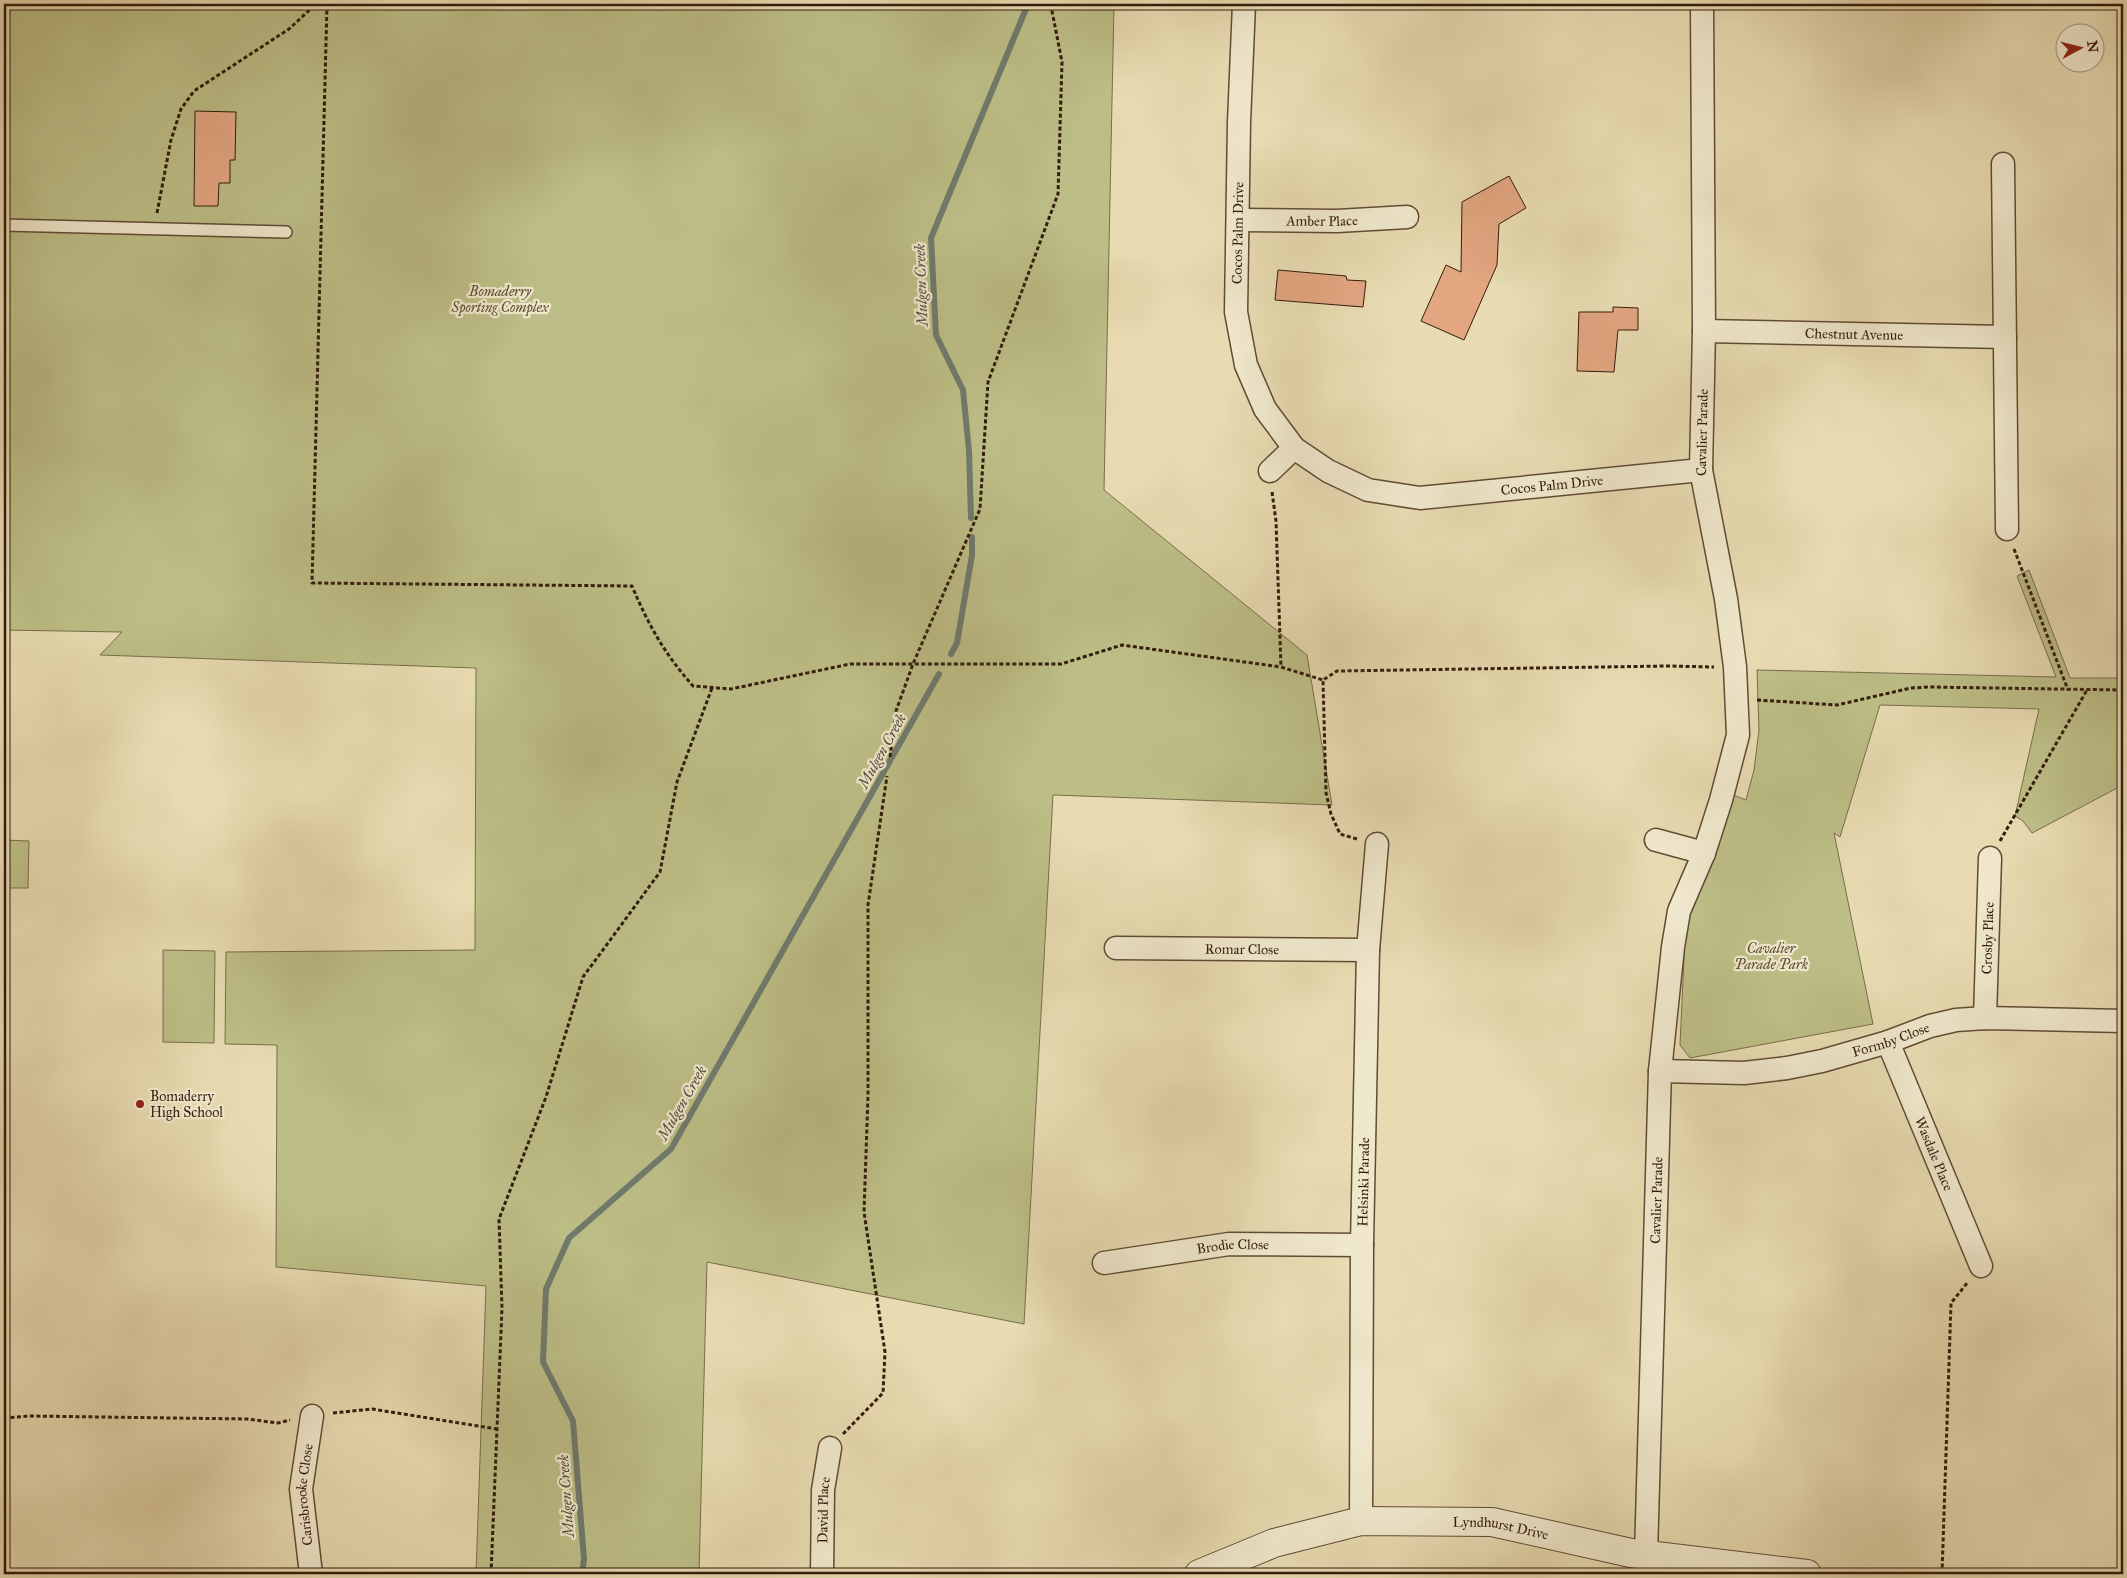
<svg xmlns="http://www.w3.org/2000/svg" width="2127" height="1578" viewBox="0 0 2127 1578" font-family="'IM FELL Great Primer',serif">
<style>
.green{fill:#bdbe87;stroke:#786d4a}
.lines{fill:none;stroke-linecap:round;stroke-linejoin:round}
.stream{stroke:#6f7b6d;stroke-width:6}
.building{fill:#e2a681;stroke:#321c0c}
.service-casing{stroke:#604c35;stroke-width:14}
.minor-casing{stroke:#604c35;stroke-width:25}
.tertiary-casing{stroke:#604c35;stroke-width:30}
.path{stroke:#321c0c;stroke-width:3;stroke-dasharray:4 2.5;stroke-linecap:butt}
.service{stroke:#f0e8cc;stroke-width:11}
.minor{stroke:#f0e8cc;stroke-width:22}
.tertiary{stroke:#f0e8cc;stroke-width:28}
.poi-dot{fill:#8f2418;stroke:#f0e8cc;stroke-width:2}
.labels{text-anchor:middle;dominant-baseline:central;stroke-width:4.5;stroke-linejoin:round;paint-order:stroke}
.street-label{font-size:14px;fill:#321c0c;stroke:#f0e8cc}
.park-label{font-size:14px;font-style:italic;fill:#5c4d31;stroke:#f0e8cc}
.poi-label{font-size:14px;fill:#321c0c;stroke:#f0e8cc;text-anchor:start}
.water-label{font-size:15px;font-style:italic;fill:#504c3d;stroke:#f0e8cc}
</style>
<rect width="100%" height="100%" fill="#e8dbb1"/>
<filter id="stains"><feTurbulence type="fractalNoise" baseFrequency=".004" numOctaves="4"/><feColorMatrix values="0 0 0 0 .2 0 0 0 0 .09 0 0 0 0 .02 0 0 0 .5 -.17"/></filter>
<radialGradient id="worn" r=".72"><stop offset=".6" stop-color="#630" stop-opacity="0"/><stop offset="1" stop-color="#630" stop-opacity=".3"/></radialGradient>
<!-- green -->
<g class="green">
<path d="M4,4H1114L1104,490L1307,655L1332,805L1053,795L1024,1324L707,1262L699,1574H476L486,1286L276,1267L277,1045L225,1044L226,952L475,950L476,668L100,655L122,632L4,630Z"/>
<path d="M2029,570L2070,678H2123V785L2032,833L2023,821L2015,816L2039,709L1880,705L1840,837L1834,833L1873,1024L1690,1058L1680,1045L1686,915L1731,794L1746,800L1754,770L1759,730L1757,670L2056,677L2017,576Z"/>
<path d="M4,840L29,841L28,888H4Z"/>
<path d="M163,950L215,951L214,1043L163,1042Z"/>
</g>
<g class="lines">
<!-- stream -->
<g class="stream">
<path d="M971,518L969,451L963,390L936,335L931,238L1028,4"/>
<path d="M951,654L957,643L972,555V537"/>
<path d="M582,1574L584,1559L573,1421L543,1362L546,1289L569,1238L671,1149L939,674"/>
</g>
</g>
<!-- building -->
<g class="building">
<path d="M195,111L236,112L235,160H230V183H219L218,206H194Z"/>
<path d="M1509,176L1526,208L1499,224L1497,265L1464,340L1421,321L1446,265L1461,272L1462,202Z"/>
<path d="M1278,270L1346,276L1347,280L1366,281L1363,307L1275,300Z"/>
<path d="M1613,307L1638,308V330H1618L1614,372L1577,371L1579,312H1613Z"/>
</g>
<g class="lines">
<!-- service casing -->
<g class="service-casing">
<path id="service" d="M4,225L286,232"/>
</g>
<!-- minor casing -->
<g class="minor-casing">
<g id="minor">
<path id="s1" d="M1244,4L1239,122L1236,312L1246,365L1265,409L1294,448L1328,471L1368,490L1420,498L1701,470"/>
<path d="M2003,164L2007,529"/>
<path id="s2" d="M1238,220L1337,221L1407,217"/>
<path id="s3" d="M1704,331L2005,337"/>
<path d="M1270,471L1294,448"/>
<path d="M1656,840L1704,853"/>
<path id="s4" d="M1116,948L1368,950"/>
<path id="s5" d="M1985,1018L1990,858"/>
<path id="s6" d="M1888,1042L1981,1266"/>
<path id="s7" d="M1660,1071L1744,1073L1787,1068L1822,1061L1888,1042L1930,1026L1956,1020L1985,1018L2123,1021"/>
<path id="s8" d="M1104,1263L1229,1244L1362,1245"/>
<path id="s9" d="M1361,1521L1362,1245L1368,950L1377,844"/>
<path id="s10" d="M1646,1554L1660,1071L1673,947L1679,911L1704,853L1721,800L1738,735L1735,667L1726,599L1701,470L1704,331L1702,4"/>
<path id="s11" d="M311,1574L301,1489L312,1416"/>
<path id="s12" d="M822,1574L823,1490L830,1448"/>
</g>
</g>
<!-- tertiary casing -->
<g class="tertiary-casing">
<g id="tertiary">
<path id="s13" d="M1199,1574L1274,1543L1361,1521L1492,1522L1631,1553L1807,1574"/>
</g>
</g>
<!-- path -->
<g class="path">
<path d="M327,4L312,583L632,586C649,626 664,653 693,686L731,689L850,664H1061L1122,645L1281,667"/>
<path d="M157,213L171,140L181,109L194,91L289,29L316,4"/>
<path d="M1272,492L1276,521L1281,667L1323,680"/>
<path d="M2014,549L2068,690"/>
<path d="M1757,700L1837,705L1911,688L1929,687L2123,690"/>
<path d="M890,757L896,711L913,664L980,509L988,382L1058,194L1062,62L1052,11L1055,4"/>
<path d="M1357,839L1340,834L1331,814L1326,793L1323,680L1337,671L1667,666L1714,667"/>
<path d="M2000,841L2087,690"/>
<path d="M333,1413L372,1409L497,1429"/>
<path d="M4,1418L29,1416L247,1419L278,1423L290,1420"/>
<path d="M843,1434L883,1393L885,1352L864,1212L868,1095V905L887,776"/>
<path d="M491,1574L502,1308L499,1219L546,1097L583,977L660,872L677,782L712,688"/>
<path d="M1942,1574L1951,1303L1968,1282"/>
</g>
<!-- service -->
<use href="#service" class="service"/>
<!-- minor -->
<use href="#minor" class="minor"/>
<!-- tertiary -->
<use href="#tertiary" class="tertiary"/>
</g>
<!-- markers -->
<circle class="poi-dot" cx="140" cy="1104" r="5"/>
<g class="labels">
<!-- street labels -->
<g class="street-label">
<text stroke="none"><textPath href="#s2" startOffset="84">Amber Place</textPath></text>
<text transform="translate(1238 233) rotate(-89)">Cocos Palm Drive</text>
<text stroke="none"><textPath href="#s3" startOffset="150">Chestnut Avenue</textPath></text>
<text stroke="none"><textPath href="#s10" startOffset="1136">Cavalier Parade</textPath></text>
<text stroke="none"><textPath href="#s1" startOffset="729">Cocos Palm Drive</textPath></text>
<text stroke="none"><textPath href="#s5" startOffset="80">Crosby Place</textPath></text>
<text stroke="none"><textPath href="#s4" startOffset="126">Romar Close</textPath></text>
<text stroke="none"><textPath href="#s7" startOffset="235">Formby Close</textPath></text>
<text stroke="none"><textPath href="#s6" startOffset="121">Wasdale Place</textPath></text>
<text stroke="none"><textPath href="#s9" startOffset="339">Helsinki Parade</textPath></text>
<text stroke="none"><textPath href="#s10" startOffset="354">Cavalier Parade</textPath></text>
<text stroke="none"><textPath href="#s8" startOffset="130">Brodie Close</textPath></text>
<text stroke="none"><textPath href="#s11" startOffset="80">Carisbrooke Close</textPath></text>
<text stroke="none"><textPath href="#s12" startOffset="64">David Place</textPath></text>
<text stroke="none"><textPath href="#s13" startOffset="311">Lyndhurst Drive</textPath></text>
</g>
<!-- park labels -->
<g class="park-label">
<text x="500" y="291">Bomaderry<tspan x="500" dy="16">Sporting Complex</tspan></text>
<text x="1771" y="948">Cavalier<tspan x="1771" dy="16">Parade Park</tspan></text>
</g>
<!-- poi labels -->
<g class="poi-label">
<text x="150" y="1096">Bomaderry<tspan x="150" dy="16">High School</tspan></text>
</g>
<!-- water labels -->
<g class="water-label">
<text transform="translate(921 285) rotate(-92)">Mulgen Creek</text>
<text transform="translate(882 751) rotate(-61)">Mulgen Creek</text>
<text transform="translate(682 1103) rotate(-60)">Mulgen Creek</text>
<text transform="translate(566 1496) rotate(-94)">Mulgen Creek</text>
</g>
</g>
<!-- margin -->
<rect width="2127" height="1578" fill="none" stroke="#e8dbb1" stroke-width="20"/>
<rect x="5" y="5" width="2117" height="1568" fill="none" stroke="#321c0c" stroke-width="2.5"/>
<rect x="10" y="10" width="2107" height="1558" fill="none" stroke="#321c0c"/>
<!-- north arrow -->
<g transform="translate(2080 48) rotate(83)"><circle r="24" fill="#f0e8cc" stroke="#a4967f"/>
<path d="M0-4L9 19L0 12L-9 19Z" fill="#8f2418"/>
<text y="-8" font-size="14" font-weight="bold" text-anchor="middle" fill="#321c0c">N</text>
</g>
<rect width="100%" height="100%" filter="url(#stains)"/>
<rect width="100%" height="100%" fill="url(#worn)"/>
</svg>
